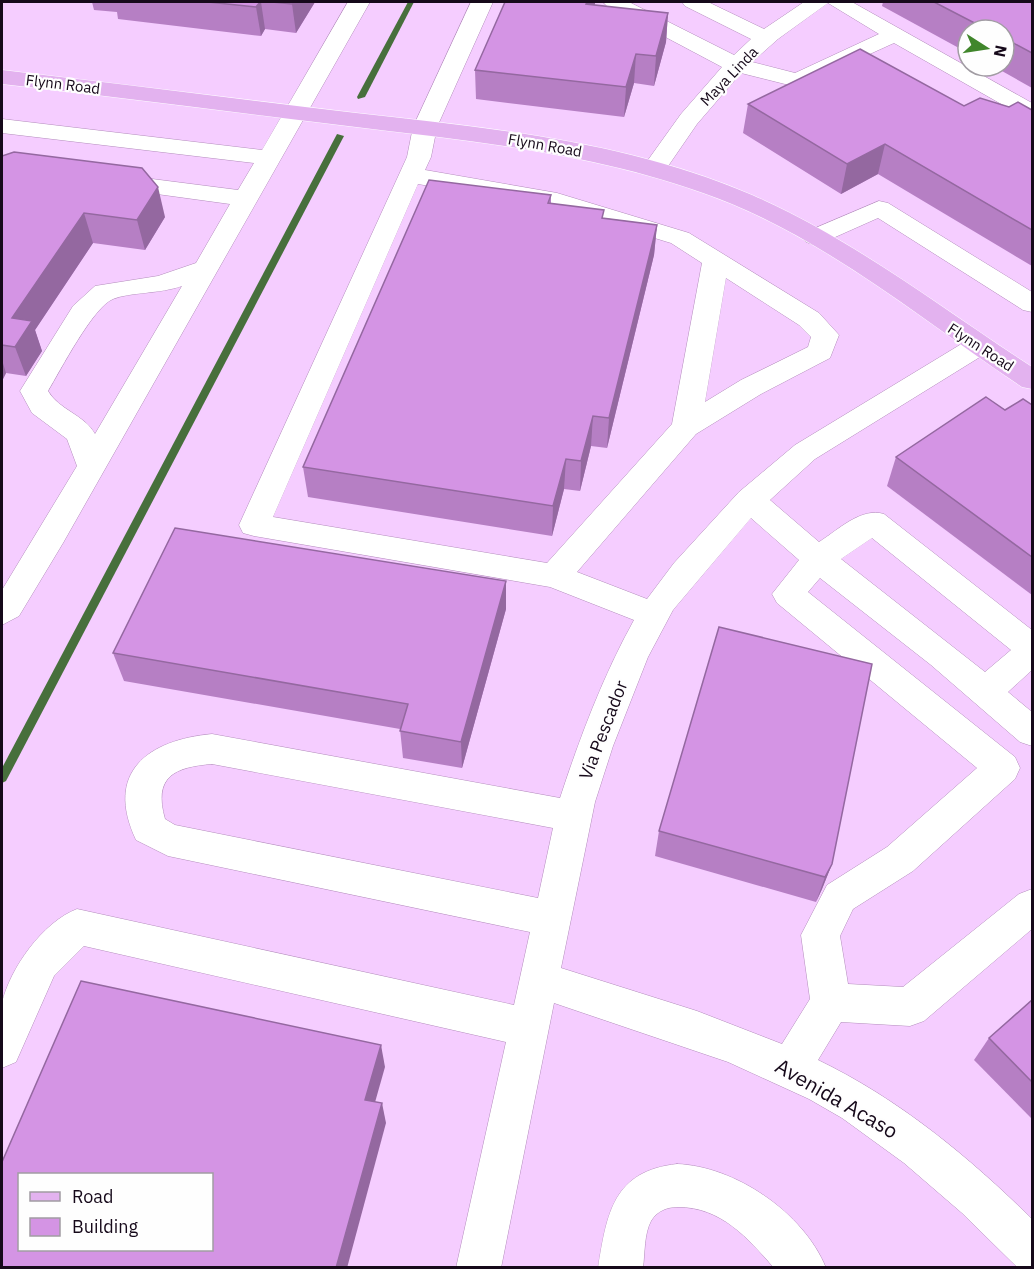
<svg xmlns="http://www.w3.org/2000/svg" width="1034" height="1269" viewBox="0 0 1034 1269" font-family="'IBM Plex Sans',sans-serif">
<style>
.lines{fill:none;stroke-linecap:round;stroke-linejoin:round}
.stream{fill:#476f3c;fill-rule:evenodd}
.minor-casing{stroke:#b38dbc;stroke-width:1}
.major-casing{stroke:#fff;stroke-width:1}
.minor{fill:#fff;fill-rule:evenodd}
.major{fill:#e3b2ef;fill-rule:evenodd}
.wall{fill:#b67fc4}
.shaded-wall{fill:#9468a0}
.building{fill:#d494e4;stroke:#9468a0;stroke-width:1.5;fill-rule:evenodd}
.labels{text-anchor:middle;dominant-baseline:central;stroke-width:4.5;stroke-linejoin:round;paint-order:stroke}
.far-street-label{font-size:15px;fill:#16091a;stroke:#fefefe}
.street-label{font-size:18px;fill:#16091a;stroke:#fefefe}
.near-street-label{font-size:21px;fill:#16091a;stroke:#fefefe}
</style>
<rect width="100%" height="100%" fill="#f5cdff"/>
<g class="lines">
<!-- stream -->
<g class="stream">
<path d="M408,2H414L365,97L358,99L357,97Z"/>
<path d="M337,134L344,136L6,781L2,783V768Z"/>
</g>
<!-- minor casing -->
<g class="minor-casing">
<g id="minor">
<path d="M348,2H370L63,543L19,616L2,625V590L77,466L67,439L32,413L20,391L73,306L95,286L158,276L196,263L230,204L113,188L104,186L101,181L104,176L113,174L238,190L254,163L2,133V119L262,150ZM182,286L95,434C85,415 59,410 48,391C60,371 93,307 113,299C130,292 160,294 182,286Z"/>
<path d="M471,2H493L437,127L431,157L425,170L557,193L689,233L819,313L839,335L830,358L761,394L696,434L577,572L647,599L674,563L739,492L795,445L968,340L978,337L988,340L992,346L988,352L815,459L770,500L819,542C838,530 861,507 884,514L1032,630V670L1008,692L1032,712V746L1020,742L931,665L820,578L808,592L1015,757L1020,768L1015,779L913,871L853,909L840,936L848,984L903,987L1019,894L1032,889V929L924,1021L910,1026L841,1022L818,1060C899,1099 969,1157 1032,1219V1268L1016,1266L962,1213L904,1163L842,1118L809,1099L728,1062L554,1003L501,1268H456L506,1042L84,946L54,976L16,1062L2,1068C2,1048 0,1022 2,1003C10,968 43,922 77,909L514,1005L530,932L168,856L136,840C104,772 148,740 212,734L560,798C580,737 603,676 634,620L550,587L254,536L243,533L239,525L407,157L413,127ZM418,184L553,207L671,243L702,263L672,424L547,563L273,517ZM726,278L799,325L811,337L808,347L741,380L705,402ZM751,518L799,560L772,594L777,603L977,768L887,847L827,885L801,935L810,999L782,1044L697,1011L561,968L595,802L613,746L648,657L673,610ZM872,538L1011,650L985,672L841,559ZM212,764L553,828L538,898L175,825L165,819C153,777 174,767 212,764Z"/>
<path d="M603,2H629L734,55L751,39L685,6L682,2H708L764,29L804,2H852L1032,103V119L1024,117L894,43L797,87L741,73L697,124L664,172L655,174L646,172L643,167L681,114L722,67L607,6ZM828,3L879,34L795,73L752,62L778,39Z"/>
<path d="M879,201L888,203L1032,292V312L1023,310L878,218L824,242L815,245L806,242L802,237L806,232Z"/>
<path d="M677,1164C735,1166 804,1213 826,1268H774C748,1238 721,1207 678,1207C667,1207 657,1211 651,1221C644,1234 645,1253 643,1268H598C607,1213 613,1171 677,1164Z"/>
</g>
</g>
<!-- major casing -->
<g class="major-casing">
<path id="major" d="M2,70C120,84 238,99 356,113C490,128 627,141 752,195C853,239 941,308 1032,367V389L1022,387C928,324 837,248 732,204C609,154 479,142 348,126C233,112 118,97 2,84Z"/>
</g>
<!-- minor -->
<use href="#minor" class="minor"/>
<!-- major -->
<use href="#major" class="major"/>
</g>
<!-- wall -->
<g class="wall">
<path d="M92,2H315L296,33L265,29L261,36L118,19L117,12L94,10Z"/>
<path d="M883,2H1032V88L993,66H1004V30H968V53L882,6Z"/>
<path d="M595,5L668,13L666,42L654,86L634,83L624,117L476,99L475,70Z"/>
<path d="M748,104L1009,107L1032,110V266L878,174L841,194L743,133Z"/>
<path d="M2,156L165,217L145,250L93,243L35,330L42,351L26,376L6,373L2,381Z"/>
<path d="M551,195V203L604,218L657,225L654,255L607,448L591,446L580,491L564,489L552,536L308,497L303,467Z"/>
<path d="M1032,405V595L887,486L896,457L1005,410Z"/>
<path d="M506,581V609L462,768L403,758L400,729L124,681L113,653Z"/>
<path d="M659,831L832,864L822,889L816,902L655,856Z"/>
<path d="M1032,1000V1119L974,1060L989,1038Z"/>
</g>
<!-- shaded-wall -->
<g class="shaded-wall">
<path d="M260,2H261L265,29L261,36L256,7Z"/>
<path d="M293,2H315L296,33L292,4Z"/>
<path d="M587,2H595V4L585,33Z"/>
<path d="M668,13L666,42L654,86L656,56Z"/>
<path d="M636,54L634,83L624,117L626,87Z"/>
<path d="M885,144L878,174L841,194L847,164Z"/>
<path d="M158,187L165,217L145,250L137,220Z"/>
<path d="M84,213L93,243L35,330L42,351L26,376L15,347L12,318Z"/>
<path d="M657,225L654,255L607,448L609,418Z"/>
<path d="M2,360L6,373L2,381Z"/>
<path d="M593,416L591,446L580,491L581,461Z"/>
<path d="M566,459L564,489L552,536L553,506Z"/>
<path d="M506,581V609L462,768L461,742Z"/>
<path d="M832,864L822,889L816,902L825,877Z"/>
<path d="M381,1045L385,1067L370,1120L365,1100Z"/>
<path d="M382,1103L386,1123L347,1268H336Z"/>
</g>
<!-- building -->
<g class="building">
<path d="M208,2H260L256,7Z"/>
<path d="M272,2H293L292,4Z"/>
<path d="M505,2H587L586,4L668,13L656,56L636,54L626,87L475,70Z"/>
<path d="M934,2H1032V53L1004,38V30H988Z"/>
<path d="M860,49L964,106L980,98L1009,107L1018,102L1032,110V230L885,144L847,164L748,104Z"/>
<path d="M14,152L142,168L158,187L137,220L84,213L12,318L32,321L15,347L2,345V156Z"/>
<path d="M429,180L551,195L548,203L604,210L602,218L657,225L609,418L593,416L581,461L566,459L553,506L303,467Z"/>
<path d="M986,397L1005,410L1023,399L1032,405V557L896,457Z"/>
<path d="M175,528L506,581L461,742L400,731L408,704L113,653Z"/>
<path d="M719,627L872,664L832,864L825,877L659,831Z"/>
<path d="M81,981L381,1045L365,1100L382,1103L336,1268H2V1162ZM20,1174H212V1250H20Z"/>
<path d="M1032,1000V1082L989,1038Z"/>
</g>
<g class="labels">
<!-- far-street labels -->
<g class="far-street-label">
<text transform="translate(729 76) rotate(-46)">Maya Linda</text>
<text transform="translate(63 84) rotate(7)">Flynn Road</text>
<text transform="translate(545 145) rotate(10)">Flynn Road</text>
<text transform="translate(981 347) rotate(33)">Flynn Road</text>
</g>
<!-- street labels -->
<g class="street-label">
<text transform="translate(603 730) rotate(-69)">Via Pescador</text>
</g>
<!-- near-street labels -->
<g class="near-street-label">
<text transform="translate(837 1098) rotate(30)">Avenida Acaso</text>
</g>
</g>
<!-- border -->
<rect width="1034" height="1269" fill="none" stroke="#16091a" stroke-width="6"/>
<!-- legend -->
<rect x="18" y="1173" width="195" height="78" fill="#fefefe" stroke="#a19ca3" stroke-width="1.5"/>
<rect x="30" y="1192" width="30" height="9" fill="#e3b2ef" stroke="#a19ca3" stroke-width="1.5"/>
<text x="72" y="1203" font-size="18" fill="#16091a">Road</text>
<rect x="30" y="1218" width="30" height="18" fill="#d494e4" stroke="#a19ca3" stroke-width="1.5"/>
<text x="72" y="1233" font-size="18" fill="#16091a">Building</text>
<!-- north arrow -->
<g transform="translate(986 48) rotate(102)"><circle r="28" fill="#fefefe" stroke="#a19ca3" stroke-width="1.5"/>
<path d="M0-4.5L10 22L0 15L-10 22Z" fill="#40862b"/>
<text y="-9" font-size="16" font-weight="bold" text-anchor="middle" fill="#16091a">N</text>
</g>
</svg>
